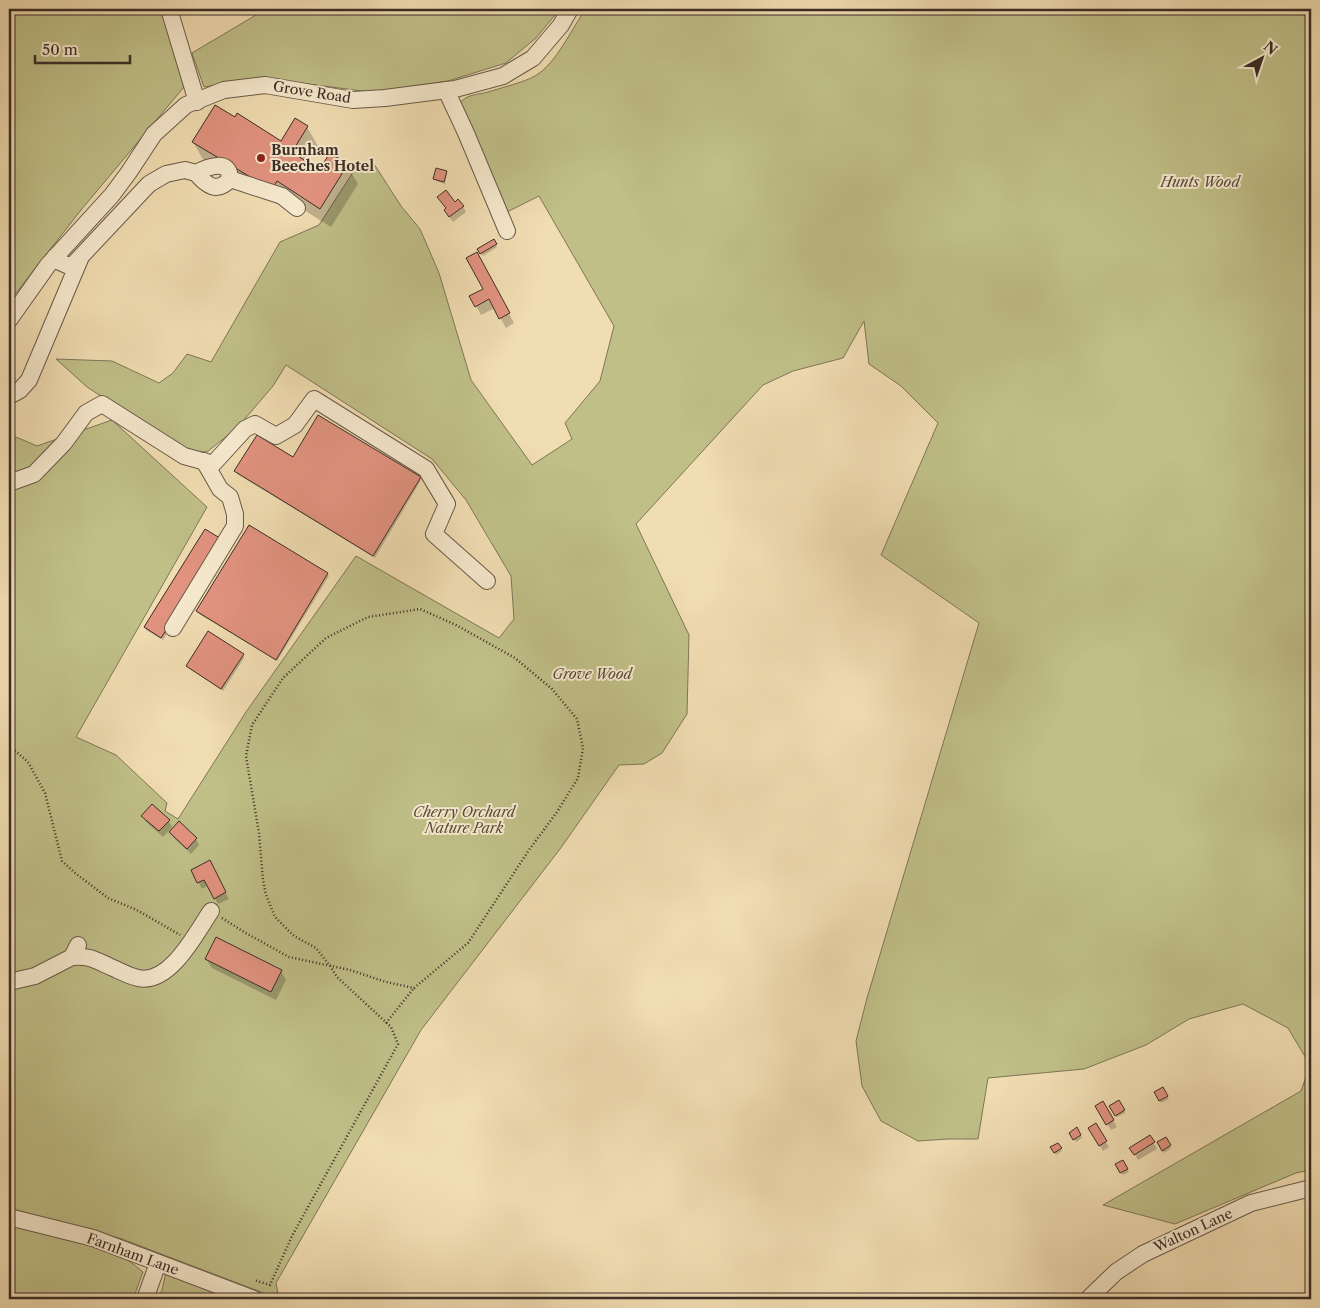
<svg xmlns="http://www.w3.org/2000/svg" width="1320" height="1308" viewBox="0 0 1320 1308" font-family="'Libre Caslon Text',serif">
<style>
.green{fill:#c0bf88;stroke:#7e7658}
.shadow{fill:#0003}
.building{fill:#e29380;stroke:#3b2d27}
.lines{fill:none;stroke-linecap:round;stroke-linejoin:round}
.minor-casing{stroke:#68594a;stroke-width:18}
.path{stroke:#3b2d27;stroke-width:2.5;stroke-dasharray:1 2.5;stroke-linecap:butt}
.minor{stroke:#f6e9cd;stroke-width:16}
.poi-dot{fill:#8f2418;stroke:#f6e9cd;stroke-width:2}
.labels{text-anchor:middle;dominant-baseline:central;stroke-width:4;stroke-linejoin:round;paint-order:stroke}
.street-label{font-size:14px;fill:#3b2d27;stroke:#f6e9cd}
.poi-label{font-size:14px;font-weight:bold;fill:#3b2d27;stroke:#f6e9cd;text-anchor:start}
.park-label{font-size:14px;font-style:italic;fill:#564a3a;stroke:#f6e9cd}
</style>
<rect width="100%" height="100%" fill="#f1ddb2"/>
<filter id="stains"><feTurbulence type="fractalNoise" baseFrequency=".004" numOctaves="4"/><feColorMatrix values="0 0 0 0 .2 0 0 0 0 .09 0 0 0 0 .02 0 0 0 .5 -.17"/></filter>
<radialGradient id="worn" r=".72"><stop offset=".6" stop-color="#630" stop-opacity="0"/><stop offset="1" stop-color="#630" stop-opacity=".3"/></radialGradient>
<!-- green -->
<g class="green">
<path d="M9,9H164L184,87L81,210L9,302Z"/>
<path d="M266,9H560L536,38L506,63L448,81L370,92L262,78L204,87L192,53Z"/>
<path d="M586,9H1311V1170L1296,1173L1175,1224L1103,1205L1301,1091L1310,1065L1288,1028L1243,1004L1189,1019L1146,1045L1084,1069L988,1078L978,1139H948L918,1141L881,1121L862,1086L856,1041L867,998L979,623L881,555L938,423L901,386L869,364L864,321L843,358L793,371L763,385L636,524L689,635L687,714L662,753L644,764L619,765L560,849L421,1030L276,1283L279,1299L122,1239L9,1208V434L37,446L112,420L207,507L76,737L116,755L167,803L165,811L178,819L246,712L356,556L499,638L514,619L511,576L466,500L432,459L286,365L273,386L238,427L207,452L190,451L150,428L87,387L56,359L112,361L159,383L173,373L187,354L211,362L280,242L319,225L357,166L374,164L401,206L420,229L439,273L471,380L532,465L572,439L565,423L600,381L614,326L539,196L505,213L460,103C467,94 477,95 488,92C500,88 525,82 535,76C557,63 571,29 586,9Z"/>
<path d="M9,1221C52,1232 110,1241 143,1272L133,1299H9Z"/>
<path d="M166,1272L239,1299H158L162,1290Z"/>
</g>
<!-- shadow -->
<g class="shadow">
<path d="M307,127L318,146L307,164L320,171L347,165L358,184L331,227L288,200L284,208L204,161L193,142L281,143Z"/>
<path d="M446,172L447,174L445,184L436,181L435,179Z"/>
<path d="M455,203L463,206L466,212L453,222L445,211Z"/>
<path d="M493,241L497,247L483,256L479,250Z"/>
<path d="M482,263L514,323L506,328L495,308L481,315L471,296L485,289Z"/>
<path d="M236,471L420,478L421,480L375,558L237,474Z"/>
<path d="M223,544L163,640L146,630L145,627Z"/>
<path d="M327,574L329,576L277,661L199,614L198,611Z"/>
<path d="M243,655L244,658L223,691L187,666Z"/>
<path d="M143,816L169,821L172,827L163,837L146,822Z"/>
<path d="M170,832L196,839L199,845L191,854L174,838Z"/>
<path d="M213,868L229,899L218,904L208,885L202,889L192,870Z"/>
<path d="M206,959L281,971L286,980L276,1000L212,968Z"/>
<path d="M1163,1088L1169,1099L1161,1103L1155,1092Z"/>
<path d="M1102,1102L1117,1127L1111,1130L1096,1106Z"/>
<path d="M1119,1102L1125,1113L1117,1117L1111,1106Z"/>
<path d="M1095,1125L1109,1147L1103,1151L1089,1128Z"/>
<path d="M1077,1129L1082,1138L1076,1142L1070,1133Z"/>
<path d="M1150,1137L1157,1149L1138,1160L1131,1148Z"/>
<path d="M1165,1138L1171,1148L1164,1153L1158,1143Z"/>
<path d="M1058,1144L1062,1151L1056,1155L1052,1148Z"/>
<path d="M1122,1161L1129,1172L1123,1175L1117,1165Z"/>
</g>
<!-- building -->
<g class="building">
<path d="M215,105L235,117L237,113L281,141L295,118L308,126L292,152L319,170L330,153L348,164L320,209L277,181L272,190L192,142Z"/>
<path d="M436,168L447,171L444,182L433,179Z"/>
<path d="M446,190L455,202L458,199L464,206L449,217L444,210L446,208L437,197Z"/>
<path d="M494,239L497,244L480,254L477,249Z"/>
<path d="M477,252L510,313L499,319L489,299L475,307L469,296L483,289L466,258Z"/>
<path d="M318,415L421,477L373,556L234,471L257,435L293,457Z"/>
<path d="M249,525L328,573L276,660L196,611Z"/>
<path d="M205,529L223,540L161,638L144,627Z"/>
<path d="M208,631L244,654L221,689L186,666Z"/>
<path d="M152,804L170,820L159,831L141,816Z"/>
<path d="M179,821L197,838L187,849L169,832Z"/>
<path d="M210,860L226,892L214,899L204,880L197,883L191,870Z"/>
<path d="M216,937L282,970L271,992L205,959Z"/>
<path d="M1163,1087L1168,1096L1159,1101L1154,1092Z"/>
<path d="M1119,1100L1125,1110L1115,1116L1109,1106Z"/>
<path d="M1103,1101L1114,1120L1106,1125L1095,1106Z"/>
<path d="M1096,1123L1107,1141L1099,1146L1088,1128Z"/>
<path d="M1077,1127L1081,1135L1073,1140L1069,1133Z"/>
<path d="M1150,1135L1155,1142L1134,1155L1129,1148Z"/>
<path d="M1166,1137L1171,1145L1162,1151L1157,1142Z"/>
<path d="M1058,1143L1062,1148L1054,1153L1050,1147Z"/>
<path d="M1123,1160L1128,1169L1120,1173L1115,1164Z"/>
</g>
<g class="lines">
<!-- minor casing -->
<g class="minor-casing">
<g id="minor">
<path d="M169,9L197,102"/>
<path d="M446,90L466,133L507,231"/>
<path d="M230,179L282,196L297,208"/>
<path d="M55,257L60,262L71,267L149,184L166,174L185,170L196,173C207,167 230,158 230,179C217,194 206,185 196,173"/>
<path d="M9,320L48,265L112,195L129,172L154,134L186,105L224,90L265,85L353,100L385,98L455,89L503,76L533,58L561,25L570,9"/>
<path d="M9,396L20,390L29,380L80,259"/>
<path d="M9,483L34,474L64,443L86,413L102,404L184,456L213,464L245,429L255,424L276,436L295,425L314,399L426,469L447,504L434,534L487,581"/>
<path d="M173,628L235,526V514L230,497L220,489L204,461"/>
<path d="M78,945L72,957C90,955 97,961 113,968C120,971 129,976 138,978C170,985 196,933 211,911"/>
<path d="M9,982L35,976L72,957"/>
<path d="M9,1217L93,1238L254,1299"/>
<path d="M145,1299L158,1263"/>
<path d="M1088,1299L1116,1272L1143,1254L1251,1203L1311,1188"/>
</g>
</g>
<!-- path -->
<g class="path">
<path d="M9,747L12,748L28,762L45,793L62,861L75,873L108,898L137,910L180,935"/>
<path d="M222,918L244,932L289,957L350,970L386,982L414,988L468,943L529,850L557,812L578,778L583,748L577,719L552,689L515,658L456,625L420,609L368,617L326,638L283,678L252,725L246,756L259,833L263,880L266,895L275,917L294,936L316,948L330,966L337,977L391,1027L398,1044L292,1236L270,1285L254,1280"/>
<path d="M386,1023L414,988"/>
</g>
<!-- minor -->
<use href="#minor" class="minor"/>
</g>
<!-- markers -->
<circle class="poi-dot" cx="261" cy="158" r="5"/>
<g class="labels">
<!-- street labels -->
<g class="street-label">
<text transform="translate(312 92) rotate(9)">Grove Road</text>
<text transform="translate(1193 1230) rotate(-25)">Walton Lane</text>
<text transform="translate(133 1254) rotate(20)">Farnham Lane</text>
</g>
<!-- poi labels -->
<g class="poi-label">
<text x="271" y="150">Burnham<tspan x="271" dy="16">Beeches Hotel</tspan></text>
</g>
<!-- park labels -->
<g class="park-label">
<text x="1200" y="182">Hunts Wood</text>
<text x="592" y="674">Grove Wood</text>
<text x="464" y="812">Cherry Orchard<tspan x="464" dy="16">Nature Park</tspan></text>
</g>
</g>
<!-- margin -->
<rect width="1320" height="1308" fill="none" stroke="#f1ddb2" stroke-width="30"/>
<rect x="10" y="10" width="1300" height="1288" fill="none" stroke="#3b2d27" stroke-width="2.5"/>
<rect x="15" y="15" width="1290" height="1278" fill="none" stroke="#3b2d27"/>
<!-- north arrow -->
<g transform="translate(1262 58) rotate(40)" stroke="#f6e9cd" stroke-width="4" paint-order="stroke">
<path d="M0-4L9 19L0 12L-9 19Z" fill="#3b2d27"/>
<text y="-8" font-size="14" font-weight="bold" text-anchor="middle" fill="#3b2d27">N</text>
</g>
<!-- scale -->
<path d="M35 55v8h95v-8" fill="none" stroke="#3b2d27" stroke-width="2.5"/>
<text x="42" y="55" font-size="15" fill="#3b2d27" stroke="#f6e9cd" stroke-width="4" paint-order="stroke">50 m</text>
<rect width="100%" height="100%" filter="url(#stains)"/>
<rect width="100%" height="100%" fill="url(#worn)"/>
</svg>
